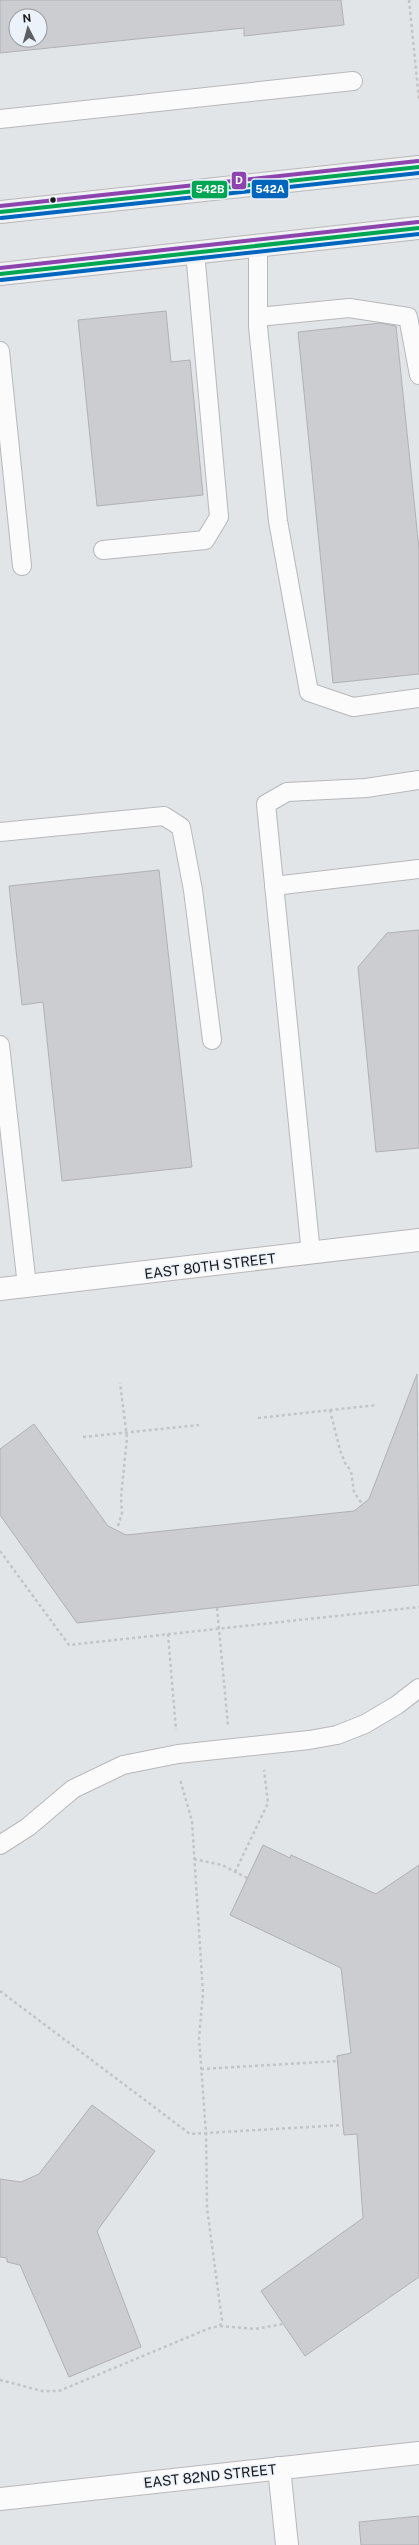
<svg xmlns="http://www.w3.org/2000/svg" width="419" height="2545" viewBox="0 0 419 2545" font-family="'Public Sans',sans-serif">
<style>
.building{fill:#cbcdd0;stroke:#afb1b4;fill-rule:evenodd}
.lines{fill:none;stroke-linecap:round;stroke-linejoin:round}
.lane-casing{stroke:#b6b8ba;stroke-width:20}
.street-casing{stroke:#b6b8ba;stroke-width:24}
.secondary-casing{stroke:#b6b8ba;stroke-width:24}
.path{stroke:#c3c4c5;stroke-width:2.5;stroke-dasharray:3 3;stroke-linecap:butt}
.lane{stroke:#fbfbfc;stroke-width:18}
.street{stroke:#fbfbfc;stroke-width:22}
.secondary{stroke:#f5f3f1;stroke-width:22}
.bus-1-casing{stroke:#ecf2f9;stroke-width:7}
.bus-2-casing{stroke:#ecf2f9;stroke-width:7}
.bus-3-casing{stroke:#ecf2f9;stroke-width:7}
.bus-1{stroke:#00a651;stroke-width:4}
.bus-2{stroke:#0065bd;stroke-width:4}
.bus-3{stroke:#8e44ad;stroke-width:4}
.bus-dot{fill:#16171a;stroke:#ecf2f9;stroke-width:1.5}
.labels{text-anchor:middle;dominant-baseline:central;stroke-width:3;stroke-linejoin:round;paint-order:stroke}
.street-label{font-size:14px;fill:#16171a;stroke:#ecf2f9}
.line-badge{stroke:#ecf2f9;stroke-width:1.5}
.badge-label{font-size:11px;text-anchor:middle;font-weight:bold;fill:#fff}
</style>
<rect width="100%" height="100%" fill="#e2e5e8"/>
<!-- building -->
<g class="building">
<path d="M0,0H341L344,25L244,36V28L0,53ZM16,16H40V40H16Z"/>
<path d="M166,311L171,362L190,360L203,495L97,506L78,320Z"/>
<path d="M380,323L396,326L419,549V674L333,683L298,332Z"/>
<path d="M159,870L192,1167L62,1181L43,1002L22,1005L9,886Z"/>
<path d="M419,930V1148L376,1152L358,967L387,933Z"/>
<path d="M417,1374L419,1585L77,1623L0,1515V1449L34,1424L108,1526L126,1535L354,1511L369,1499Z"/>
<path d="M263,1845L290,1858L291,1855L376,1894L419,1865V2277L305,2356L261,2291L363,2218L357,2134L344,2135L337,2056L351,2053L341,1968L230,1915Z"/>
<path d="M92,2105L155,2151L97,2231L141,2347L69,2377L20,2265L7,2262V2258L0,2257V2179L21,2182L39,2174Z"/>
<path d="M419,2516V2545H361L359,2522Z"/>
</g>
<g class="lines">
<!-- lane casing -->
<g class="lane-casing">
<g id="lane">
<path d="M0,119L353,81"/>
<path d="M258,246V327L278,521L309,692L353,707L419,698"/>
<path d="M258,317L349,308L408,317L419,375"/>
<path d="M0,351L22,566"/>
<path d="M103,550L205,540L219,517L195,252"/>
<path d="M0,832L164,816L181,827L193,890L212,1040"/>
<path d="M274,886L419,869"/>
<path d="M0,1045L27,1286"/>
<path d="M311,1254L266,804L287,792L366,788L419,780"/>
<path d="M0,1845L28,1827L73,1789L123,1765L178,1754L309,1740L337,1735L365,1724L397,1705L419,1688"/>
</g>
</g>
<!-- street casing -->
<g class="street-casing">
<g id="street">
<path d="M0,1289L419,1240"/>
<path d="M279,2468L287,2545"/>
<path d="M0,2499L419,2453"/>
</g>
</g>
<!-- secondary casing -->
<g class="secondary-casing">
<g id="secondary">
<path d="M0,212L419,167"/>
<path d="M0,274L419,228"/>
</g>
</g>
<!-- path -->
<g class="path">
<path d="M409,0L419,100"/>
<path d="M330,1410L340,1450L345,1463L351,1471L354,1492L362,1504"/>
<path d="M258,1418L377,1405"/>
<path d="M83,1437L199,1425"/>
<path d="M118,1526L122,1513L121,1497L127,1438L120,1383"/>
<path d="M0,1551L69,1645L419,1607"/>
<path d="M217,1608L228,1725"/>
<path d="M168,1634L176,1730"/>
<path d="M194,1859L222,1865L247,1878"/>
<path d="M235,1872L268,1803L264,1770"/>
<path d="M0,1991L190,2134L343,2125"/>
<path d="M201,2069L338,2061"/>
<path d="M220,2326L255,2329L283,2324"/>
<path d="M0,2380L42,2391H59L210,2328L220,2326L222,2320L207,2208L206,2133L199,2038L203,1993L192,1821L180,1779"/>
</g>
<!-- lane -->
<use href="#lane" class="lane"/>
<!-- street -->
<use href="#street" class="street"/>
<!-- secondary -->
<use href="#secondary" class="secondary"/>
<!-- bus-1 casing -->
<g class="bus-1-casing">
<g id="bus-1">
<path d="M0,212L419,167"/>
<path d="M0,274L419,228"/>
</g>
</g>
<!-- bus-2 casing -->
<g class="bus-2-casing">
<g id="bus-2">
<path d="M1,218L419,173"/>
<path d="M1,280L419,234"/>
</g>
</g>
<!-- bus-3 casing -->
<g class="bus-3-casing">
<g id="bus-3">
<path d="M0,206L418,161"/>
<path d="M0,268L418,222"/>
</g>
</g>
<!-- bus-1 -->
<use href="#bus-1" class="bus-1"/>
<!-- bus-2 -->
<use href="#bus-2" class="bus-2"/>
<!-- bus-3 -->
<use href="#bus-3" class="bus-3"/>
</g>
<!-- markers -->
<circle class="bus-dot" cx="53" cy="200" r="3.5"/>
<g class="labels">
<!-- street labels -->
<g class="street-label">
<text transform="translate(210 1266) rotate(-7)">EAST 80TH STREET</text>
<text transform="translate(210 2476) rotate(-6)">EAST 82ND STREET</text>
</g>
</g>
<g class="line-badge">
<rect x="231" y="171" width="16" height="19" rx="4" fill="#8e44ad"/>
<rect x="251" y="179" width="38" height="20" rx="4" fill="#0065bd"/>
<rect x="191" y="180" width="37" height="19" rx="4" fill="#00a651"/>
</g>
<g class="badge-label">
<text x="239" y="184">D</text>
<text x="270" y="193">542A</text>
<text x="210" y="193">542B</text>
</g>
<!-- north arrow -->
<g transform="translate(28 28) rotate(354)"><circle r="19" fill="#ecf2f9" stroke="#969aa0"/>
<path d="M0-3L7 15L0 10L-7 15Z" fill="#5d5f62"/>
<text y="-6" font-size="11" font-weight="bold" text-anchor="middle" fill="#16171a">N</text>
</g>
</svg>
